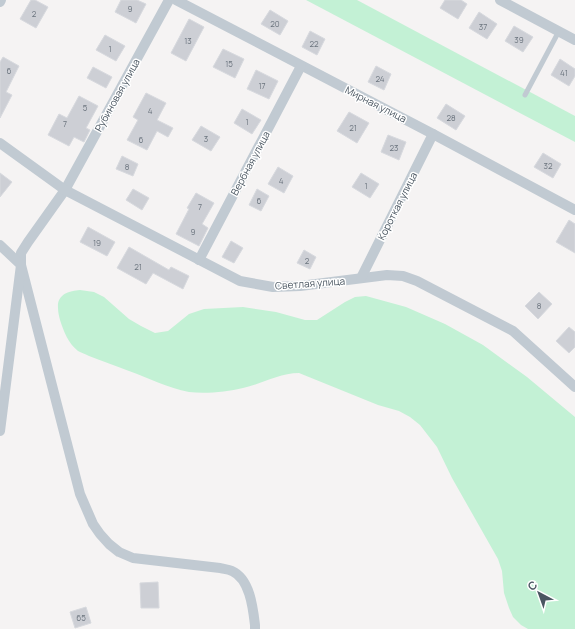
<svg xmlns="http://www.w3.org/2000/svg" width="575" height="629" viewBox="0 0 575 629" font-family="Manrope,sans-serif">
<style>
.green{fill:#c3f1d5}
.building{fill:#cdcfd5;stroke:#d7d9de}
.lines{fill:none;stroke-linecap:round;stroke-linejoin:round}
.service{stroke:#c1cad2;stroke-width:5}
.minor{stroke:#c1cad2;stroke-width:10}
.labels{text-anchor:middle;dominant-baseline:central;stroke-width:3;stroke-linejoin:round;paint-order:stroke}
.number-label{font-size:8px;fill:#6b747e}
.street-label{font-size:10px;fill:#4a5661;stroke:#fff}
</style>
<rect width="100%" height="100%" fill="#f5f3f3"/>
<!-- green -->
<g class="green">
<path d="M306,0H357L575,116V142Z"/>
<path d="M80,290L94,292L104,297L129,319L141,326L155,333L168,331L189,314L204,309L243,307L276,312L305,320H317L345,302L355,297L366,296L406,307L445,324L483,345L527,377L575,417V629H528L521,625L513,617L509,608L504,593L502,571L498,559L452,478L437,447L420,425L410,417L399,411L378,405L299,373C279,373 262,384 243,388C227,392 205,394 189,392C168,388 149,378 129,371C116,366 102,361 89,356C86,354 81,353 78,351C68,343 64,332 60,320C59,316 58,312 58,308C57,294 69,291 80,290Z"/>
</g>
<!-- building -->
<g class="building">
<path d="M31,0H35L48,7L36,28L20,19Z"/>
<path d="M121,0H137L146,4L136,23L115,12Z"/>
<path d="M445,0H461L467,4L458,19L440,8Z"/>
<path d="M270,10L288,21L280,35L261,24Z"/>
<path d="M479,12L497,24L487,39L469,28Z"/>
<path d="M189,19L204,27L186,61L171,53Z"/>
<path d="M514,26L533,37L523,52L505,41Z"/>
<path d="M310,31L325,39L317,55L302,47Z"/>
<path d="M105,35L125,46L116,61L96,50Z"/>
<path d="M223,49L244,59L235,78L213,67Z"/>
<path d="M3,57L19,66L6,92L12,95L0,118V62Z"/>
<path d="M560,59L575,69V76L569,86L551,75Z"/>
<path d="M376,66L391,74L384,90L368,82Z"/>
<path d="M93,67L112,77L106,88L87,78Z"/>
<path d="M256,70L278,81L269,99L247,89Z"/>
<path d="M146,93L166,103L157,120L173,128L168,137L157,131L147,150L127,140L138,120L133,117Z"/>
<path d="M79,96L98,106L86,128L90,130L84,142L74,137L69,146L48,135L59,114L67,118Z"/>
<path d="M446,104L465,116L456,130L437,118Z"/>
<path d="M242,109L261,120L252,134L234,123Z"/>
<path d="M349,112L369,123L357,143L337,131Z"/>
<path d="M201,126L220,137L211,151L192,140Z"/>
<path d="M388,135L406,142L399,160L381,152Z"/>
<path d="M543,153L561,164L553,178L534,167Z"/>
<path d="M122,156L138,164L133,176L116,169Z"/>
<path d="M278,167L293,176L284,193L268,184Z"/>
<path d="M0,173L12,182L0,197Z"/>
<path d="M361,173L379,184L370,198L352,187Z"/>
<path d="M133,189L149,198L142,210L126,200Z"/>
<path d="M257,189L269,196L261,211L249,205Z"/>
<path d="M196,193L214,203L202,224L208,228L199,246L176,234L189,209L187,208Z"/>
<path d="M569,220L575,224V253L556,242Z"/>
<path d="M88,227L115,242L107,256L80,242Z"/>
<path d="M231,241L243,248L234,263L222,257Z"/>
<path d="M129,247L169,270L171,267L189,276L183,289L153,273L146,284L117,268Z"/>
<path d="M304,250L316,257L310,269L297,263Z"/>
<path d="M539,292L552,304L538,319L525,306Z"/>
<path d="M569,327L575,332V347L569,353L556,341Z"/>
<path d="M158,582L159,608H141L140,583Z"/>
<path d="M86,607L91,623L75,628L70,612Z"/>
</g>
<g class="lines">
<!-- service -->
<path class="service" d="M525,95L559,31"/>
<!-- minor -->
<g class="minor">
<path d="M169,0L65,190L28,242L21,253V265L80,494L93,524L100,534L109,544L119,552L133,558L220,568C223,569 228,569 232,571C250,579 253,608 255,625V629"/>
<path d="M176,0L433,134L575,210"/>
<path d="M500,0L575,40"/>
<path d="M0,2L1,0"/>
<path d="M0,143L65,190L240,281L273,287L300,286L387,275L403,276L417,281L513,331L575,387"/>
<path d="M0,245L21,265L0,431"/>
<path d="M199,260L301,66"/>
<path d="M361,278L433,134"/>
</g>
</g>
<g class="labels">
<!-- number labels -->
<g class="number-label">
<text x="130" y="8">9</text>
<text x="34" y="13">2</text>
<text x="275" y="23">20</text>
<text x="483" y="26">37</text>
<text x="519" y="39">39</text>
<text x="188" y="40">13</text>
<text x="314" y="43">22</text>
<text x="110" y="48">1</text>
<text x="229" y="63">15</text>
<text x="9" y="70">6</text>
<text x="564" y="72">41</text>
<text x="380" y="78">24</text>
<text x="262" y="85">17</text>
<text x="85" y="107">5</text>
<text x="150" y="110">4</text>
<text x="451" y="117">28</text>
<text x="247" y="121">1</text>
<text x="65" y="123">7</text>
<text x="353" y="127">21</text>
<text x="206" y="138">3</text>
<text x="141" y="139">6</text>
<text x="394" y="147">23</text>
<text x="548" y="165">32</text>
<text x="127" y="166">8</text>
<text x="281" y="180">4</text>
<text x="366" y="185">1</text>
<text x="259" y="200">6</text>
<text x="200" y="206">7</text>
<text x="193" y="231">9</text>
<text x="97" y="242">19</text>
<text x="307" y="260">2</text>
<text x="138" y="266">21</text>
<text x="539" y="305">8</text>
<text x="81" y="617">65</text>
</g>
<!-- street labels -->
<g class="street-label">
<text transform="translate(117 95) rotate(-61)">Рубиновая улица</text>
<text transform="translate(376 104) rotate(27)">Мирная улица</text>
<text transform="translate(250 163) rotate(-62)">Вербная улица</text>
<text transform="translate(397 206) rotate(-63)">Короткая улица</text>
<text transform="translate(310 283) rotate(-4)">Светлая улица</text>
</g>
</g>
<!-- north arrow -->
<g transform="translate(539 593) rotate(319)" stroke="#ffffff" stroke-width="3" paint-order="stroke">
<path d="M0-3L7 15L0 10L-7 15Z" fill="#4a5661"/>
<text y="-6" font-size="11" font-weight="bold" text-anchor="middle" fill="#4a5661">С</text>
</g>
</svg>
